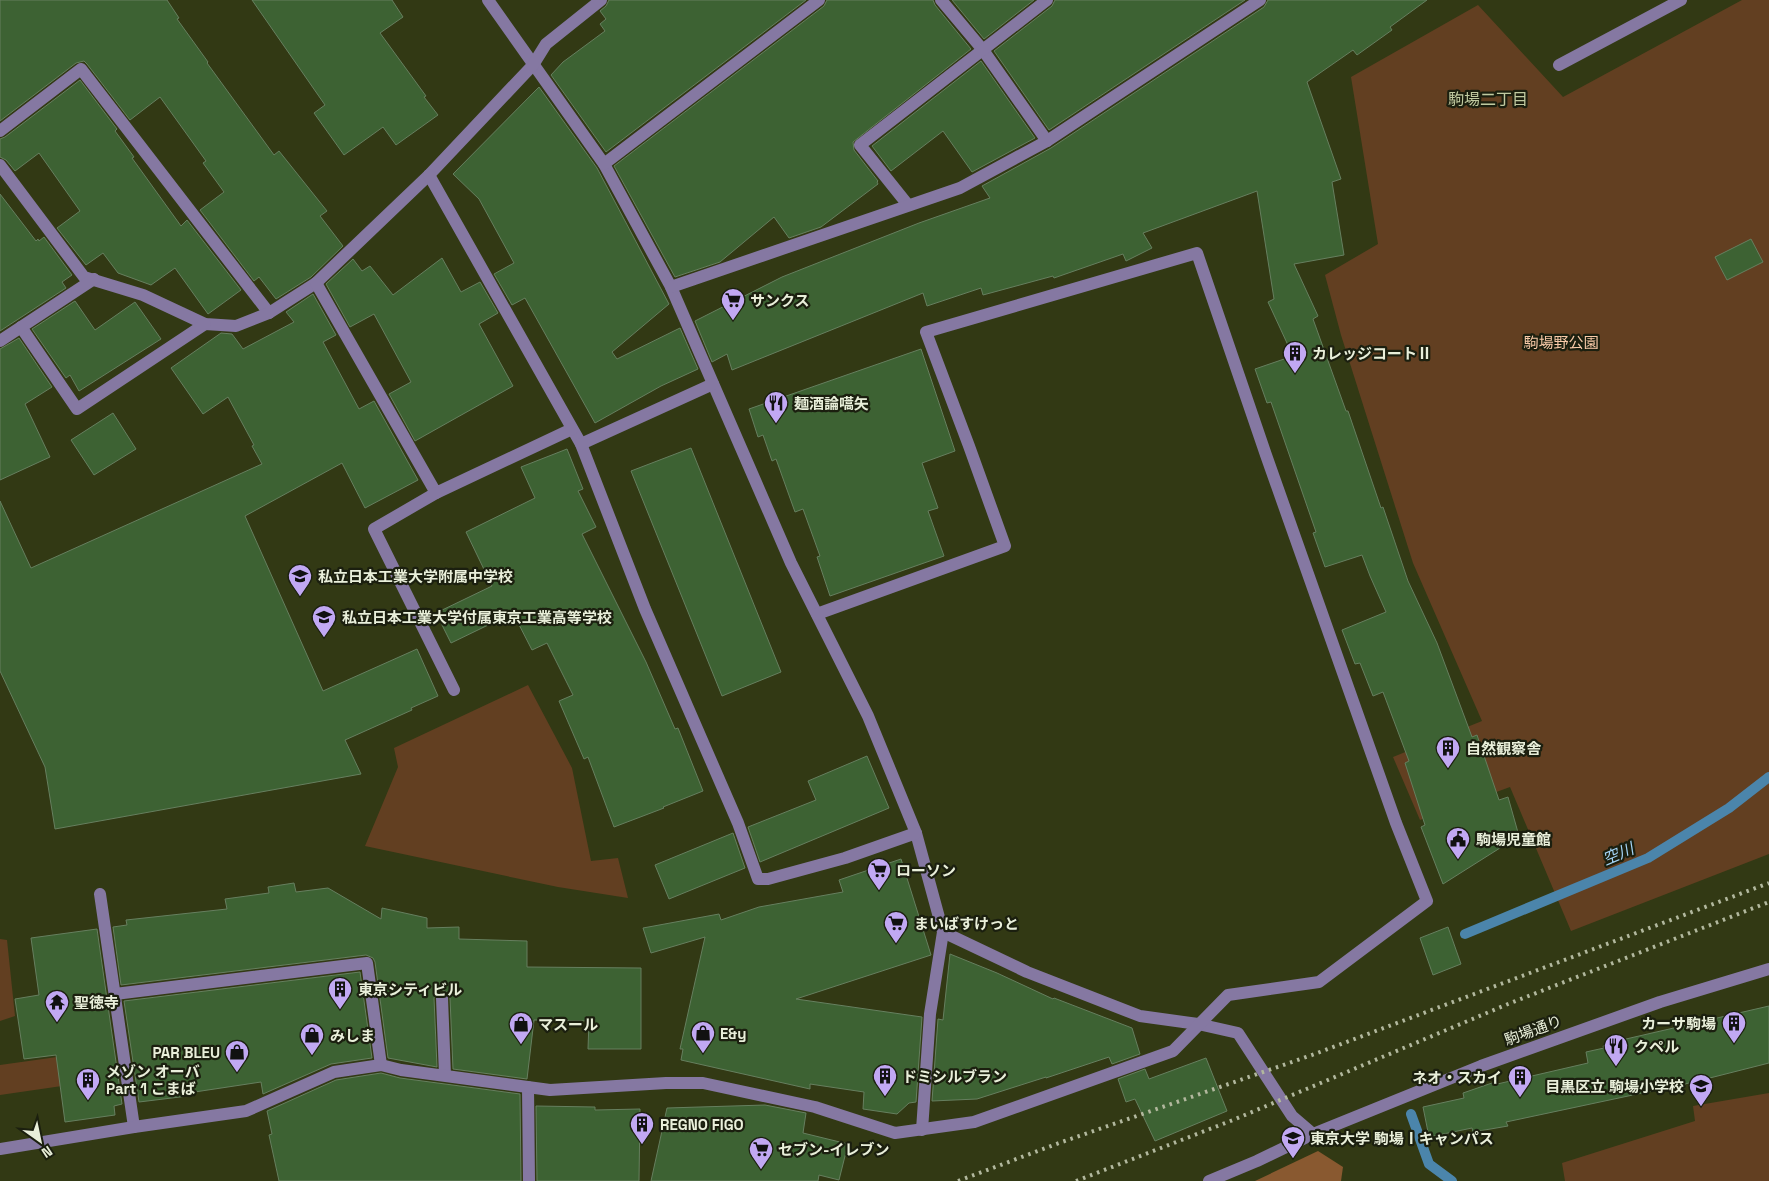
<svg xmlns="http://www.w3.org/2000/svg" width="1769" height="1181" viewBox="0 0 1769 1181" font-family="'Space Grotesk','Noto Sans JP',sans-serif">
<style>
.green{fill:#623f21}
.forest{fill:#895930}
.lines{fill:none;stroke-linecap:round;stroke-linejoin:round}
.stream{stroke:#4b85ab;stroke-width:10}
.building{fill:#3d6233;stroke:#667f5f}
.minor{stroke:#8578a2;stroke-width:12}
.rail{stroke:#b2b89e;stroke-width:4;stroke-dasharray:2.5 5;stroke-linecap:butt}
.labels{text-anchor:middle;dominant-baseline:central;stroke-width:4.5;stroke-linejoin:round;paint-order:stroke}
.poi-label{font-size:15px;font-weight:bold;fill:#e9efda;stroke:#1b1f0f;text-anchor:start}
.park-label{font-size:15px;fill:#f9cba9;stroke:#1b1f0f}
.street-label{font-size:15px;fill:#e9efda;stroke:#1b1f0f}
.neighbourhood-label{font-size:16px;fill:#c0caa0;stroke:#1b1f0f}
.water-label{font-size:16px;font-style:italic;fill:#a4d4f6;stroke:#1b1f0f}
</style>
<rect width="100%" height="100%" fill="#323914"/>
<!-- green -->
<g class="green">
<path d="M1742,0H1769V854L1571,931L1510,787L1420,820L1393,757L1482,721L1413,563L1341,335L1325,275L1378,244L1351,77L1478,5L1563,97Z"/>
<path d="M528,685L572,768L591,861L618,858L628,898L558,887L365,846L398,767L394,748Z"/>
<path d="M0,939L7,940L15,1016L0,1021Z"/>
<path d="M107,1050L110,1079L0,1095V1065Z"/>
<path d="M1769,1093V1181H1565L1562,1163L1695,1121L1693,1106Z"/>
</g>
<!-- forest -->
<path class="forest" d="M1318,1151L1343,1167L1341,1181H1255Z"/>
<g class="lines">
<!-- stream -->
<g class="stream">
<path d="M1465,934L1648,858L1729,808L1769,777"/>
<path d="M1411,1114L1429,1164L1452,1181"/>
</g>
</g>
<!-- building -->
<g class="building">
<path d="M0,0H167L179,18L177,19L208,62L207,63L274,155L279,151L327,211L320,216L343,246L311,277L276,299L259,277L254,281L200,210L224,192L203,163L206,161L160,97L130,120L87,64L84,61L76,63L0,121Z"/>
<path d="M252,0H392L403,17L380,33L426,96L424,97L438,115L396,145L383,127L344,155L314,113L325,105Z"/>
<path d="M609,0H806L606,152L551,75L563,62L605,31L600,24L606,19L600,11L606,6Z"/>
<path d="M827,0H933L935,5L971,49L853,142L854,150L878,181L877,182L878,184L821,227L789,238L774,217L720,262L675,277L614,166L824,6Z"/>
<path d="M952,0H1034L984,39Z"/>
<path d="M1055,0H1245L1049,130L994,51L1052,6Z"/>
<path d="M1268,0H1427L1390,27L1392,30L1357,55L1353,50L1307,82L1341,179L1332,182L1344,255L1294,264L1318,316L1313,319L1346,411H1348L1381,508L1383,507L1408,581L1437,643L1472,737L1477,735L1499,800L1508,797L1519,836L1443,884L1421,827L1425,825L1405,763L1409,761L1383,692L1373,696L1360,663L1355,664L1342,630L1386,612L1370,576L1362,555L1325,567L1313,533L1316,532L1271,402L1267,403L1255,369L1293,356L1268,302L1274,299L1257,191L1143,233L1152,248L1126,261L1123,254L1054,278L1053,276L983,295L981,288L927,306L923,293L732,370L727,354L712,362L695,321L782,277L919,223L990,198L982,186L1051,148L1264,7Z"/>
<path d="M981,61L1035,138L972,172L943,131L891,171L872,146Z"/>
<path d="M80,80L117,129L115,131L134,157L132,158L181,226L187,220L241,290L208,314L175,268L151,285L118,273L103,253L86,265L57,228L80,211L39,153L15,171L6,160L0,157V139L5,137Z"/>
<path d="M539,87L597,168L669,304L612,352L617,359L680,328L698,369L661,386L595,423L525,298L512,305L494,274L514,263L479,199L453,174Z"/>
<path d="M0,194L36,241L38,239L39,241L44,237L72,275L62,282L66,288L0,331Z"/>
<path d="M1751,239L1763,262L1727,280L1715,257Z"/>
<path d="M442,258L461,292L480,282L498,313L479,324L513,386L415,441L389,394L411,382L374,314L350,327L326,284L353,259L362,271L370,266L393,295Z"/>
<path d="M313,294L336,335L323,342L359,409L374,401L418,480L365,508L342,463L245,516L323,691L417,649L438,696L411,708L412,710L345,740L361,774L55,829L45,767L0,671V501L31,568L262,464L252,446L254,445L228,397L203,414L171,368L221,333L232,334L243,349L294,322L286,312Z"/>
<path d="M75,301L95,330L135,302L161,339L79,391L70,375L66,378L32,329Z"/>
<path d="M19,338L52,387L25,404L50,457L0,480V349Z"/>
<path d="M921,349L955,451L922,463L938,508L928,511L944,556L830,596L817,557L820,556L803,509L795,512L776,459L772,461L763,435L758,437L749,409Z"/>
<path d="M113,413L136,449L94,475L71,440Z"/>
<path d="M691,448L781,672L722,696L631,471Z"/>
<path d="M567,449L583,489L578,491L596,527L582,534L646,662L675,729L678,728L703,791L663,807L664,808L614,827L588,757L584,759L559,701L573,695L547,643L532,650L513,613L451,643L436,613L492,586L466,532L535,498L521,467Z"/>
<path d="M867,756L889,808L760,862L748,827L816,800L808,781Z"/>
<path d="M733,833L745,868L669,899L655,865Z"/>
<path d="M901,859L931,955L796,999L922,1017L916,1102L909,1103L897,1114L863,1109L864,1092L810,1084V1089L681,1060L683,1049H680L705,937L651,953L643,928L719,914L721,920L759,907L843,892L839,880Z"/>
<path d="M294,883L296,892L328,888L381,919L382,908L427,918V928L459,927V939L527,941V967L641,968V1049H588L589,1021L534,1020L527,1079L453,1069L450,998L449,993L442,990L437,991L434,998L437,1067L388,1058L375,962L373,958L366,955L121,985L113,927L127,925L126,920L227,909L225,899L269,893L268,887Z"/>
<path d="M1448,927L1461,964L1433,975L1420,938Z"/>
<path d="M97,929L122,1104L114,1106L115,1115L65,1122L56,1055L24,1059L15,999L39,995L31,938Z"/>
<path d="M950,954L997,973L1053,999L1054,998L1132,1028L1140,1054L1112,1064L1109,1057L1046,1078V1077L977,1099L932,1101L938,1019L943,1020Z"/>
<path d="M360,972L372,1058L331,1064L263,1094L261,1082L188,1093V1096L139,1102L124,1001Z"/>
<path d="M1769,1006V1063L1694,1082L1506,1122L1508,1126L1473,1132L1472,1128L1429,1137L1423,1107L1464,1098L1463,1093L1492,1083L1493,1085L1588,1063L1586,1052L1604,1048L1603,1046L1626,1041V1039Z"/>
<path d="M1206,1058L1227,1111L1155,1141L1135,1099L1126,1102L1118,1079L1145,1069L1149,1079Z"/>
<path d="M381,1073L400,1078L520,1094L521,1181H279L269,1135L272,1134L267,1111L336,1080Z"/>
<path d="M765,1105L806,1113L803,1133L848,1144L839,1180L819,1175L818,1181H651L667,1108Z"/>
<path d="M536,1106L595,1107V1110L640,1109L639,1181H537Z"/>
</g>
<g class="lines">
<!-- minor -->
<g class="minor">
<path d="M488,0L604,164L671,287L791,563L868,716L916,833L943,932L930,1014L922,1130"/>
<path d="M941,0L983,50L1047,141"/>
<path d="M1559,65L1681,0"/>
<path d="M0,131L81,69L269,313"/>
<path d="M604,164L819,0"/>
<path d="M0,165L84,277L143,295L205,324L236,326L269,313L316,283L429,175L533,65L546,44L601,0"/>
<path d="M429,175L581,444L645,609L738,823L758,879H768L845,858L916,833"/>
<path d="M908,205L860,145L1047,0"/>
<path d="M316,283L436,493L572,429"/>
<path d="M671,287L960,188L1047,141L1260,0"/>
<path d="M21,327L77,409L205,324"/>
<path d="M0,341L94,279"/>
<path d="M581,444L713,384"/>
<path d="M436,493L374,529L454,690"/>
<path d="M100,894L134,1127"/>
<path d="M943,932L1027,972L1140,1016L1198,1024L1238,1033L1292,1116L1313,1134"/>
<path d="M115,994L367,963L381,1065"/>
<path d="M442,998L445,1075"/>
<path d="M528,1087L529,1181"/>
<path d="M0,1149L134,1127L246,1111L334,1072L381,1065L401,1070L550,1090L666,1083H703L815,1107L895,1133L974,1122L1173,1051L1228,995L1319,982L1427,901L1396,823L1266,455L1197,253L926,332L969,446L1005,546L817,614"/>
<path d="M1209,1181L1257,1161L1313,1134L1481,1066L1660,1002L1769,969"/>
</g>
<!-- rail -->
<g class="rail">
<path d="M958,1181L1059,1143L1312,1055L1769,883"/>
<path d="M1076,1181L1233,1120L1508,1004L1769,902"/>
</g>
</g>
<!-- icons -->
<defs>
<g id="supermarket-pin" transform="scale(1.25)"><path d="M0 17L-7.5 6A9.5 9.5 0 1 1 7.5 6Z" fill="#c1a8f3" stroke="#1b1f0f"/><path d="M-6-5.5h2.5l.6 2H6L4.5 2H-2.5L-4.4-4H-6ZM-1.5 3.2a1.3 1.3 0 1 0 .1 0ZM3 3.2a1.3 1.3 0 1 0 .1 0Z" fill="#111"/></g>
<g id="building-pin" transform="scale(1.25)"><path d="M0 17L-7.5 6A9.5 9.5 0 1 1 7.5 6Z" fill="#c1a8f3" stroke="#1b1f0f"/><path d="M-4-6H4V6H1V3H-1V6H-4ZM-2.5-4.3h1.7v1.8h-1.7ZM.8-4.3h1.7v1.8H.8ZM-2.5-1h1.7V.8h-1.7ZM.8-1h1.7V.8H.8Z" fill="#111"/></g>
<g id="restaurant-pin" transform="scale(1.25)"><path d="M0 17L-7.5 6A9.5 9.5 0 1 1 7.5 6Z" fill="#c1a8f3" stroke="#1b1f0f"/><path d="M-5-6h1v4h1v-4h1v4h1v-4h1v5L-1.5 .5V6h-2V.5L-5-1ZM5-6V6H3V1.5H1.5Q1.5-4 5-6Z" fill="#111"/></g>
<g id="school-pin" transform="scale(1.25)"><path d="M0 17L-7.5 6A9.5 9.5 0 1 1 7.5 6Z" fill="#c1a8f3" stroke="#1b1f0f"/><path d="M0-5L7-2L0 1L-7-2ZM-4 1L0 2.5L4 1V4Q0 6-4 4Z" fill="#111"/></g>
<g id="civic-pin" transform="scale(1.25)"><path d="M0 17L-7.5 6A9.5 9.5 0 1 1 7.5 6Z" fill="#c1a8f3" stroke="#1b1f0f"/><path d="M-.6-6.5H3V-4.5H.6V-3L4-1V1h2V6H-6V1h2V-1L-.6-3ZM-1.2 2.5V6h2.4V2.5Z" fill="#111"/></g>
<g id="temple-pin" transform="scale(1.25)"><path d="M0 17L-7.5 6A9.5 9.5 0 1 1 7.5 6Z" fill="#c1a8f3" stroke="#1b1f0f"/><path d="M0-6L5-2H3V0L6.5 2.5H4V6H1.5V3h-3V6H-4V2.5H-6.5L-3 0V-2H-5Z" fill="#111"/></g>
<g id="shop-pin" transform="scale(1.25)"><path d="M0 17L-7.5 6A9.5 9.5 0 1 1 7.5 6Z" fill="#c1a8f3" stroke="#1b1f0f"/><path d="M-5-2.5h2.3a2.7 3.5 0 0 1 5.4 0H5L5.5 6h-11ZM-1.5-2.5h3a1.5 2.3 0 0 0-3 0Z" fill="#111"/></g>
<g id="university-pin" transform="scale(1.25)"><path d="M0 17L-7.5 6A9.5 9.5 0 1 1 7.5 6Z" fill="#c1a8f3" stroke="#1b1f0f"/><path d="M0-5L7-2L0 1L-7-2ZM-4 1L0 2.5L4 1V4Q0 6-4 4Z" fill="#111"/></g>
</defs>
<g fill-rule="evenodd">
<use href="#supermarket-pin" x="733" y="300"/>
<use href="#building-pin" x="1295" y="353"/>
<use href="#restaurant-pin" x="776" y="403"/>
<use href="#school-pin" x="300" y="576"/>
<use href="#school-pin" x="324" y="617"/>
<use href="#building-pin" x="1448" y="748"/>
<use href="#civic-pin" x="1458" y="839"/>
<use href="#supermarket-pin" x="879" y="870"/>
<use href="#supermarket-pin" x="896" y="923"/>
<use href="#building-pin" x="340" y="989"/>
<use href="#temple-pin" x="57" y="1002"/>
<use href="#building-pin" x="1734" y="1023"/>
<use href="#shop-pin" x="521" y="1024"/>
<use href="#shop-pin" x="703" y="1033"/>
<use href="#shop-pin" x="312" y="1035"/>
<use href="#restaurant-pin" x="1616" y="1046"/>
<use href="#shop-pin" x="237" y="1052"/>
<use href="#building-pin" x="885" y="1076"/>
<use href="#building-pin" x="1520" y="1077"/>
<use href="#building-pin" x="88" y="1080"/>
<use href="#school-pin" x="1701" y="1086"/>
<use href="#building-pin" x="642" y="1124"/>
<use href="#university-pin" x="1293" y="1138"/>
<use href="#supermarket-pin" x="761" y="1149"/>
</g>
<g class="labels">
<!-- poi labels -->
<g class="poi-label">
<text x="750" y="300">サンクス</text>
<text x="1312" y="353">カレッジコートⅡ</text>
<text x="794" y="403">麺酒論嚆矢</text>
<text x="318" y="576">私立日本工業大学附属中学校</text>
<text x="342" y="617">私立日本工業大学付属東京工業高等学校</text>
<text x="1466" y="748">自然観察舎</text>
<text x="1476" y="839">駒場児童館</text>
<text x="896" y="870">ローソン</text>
<text x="914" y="923">まいばすけっと</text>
<text x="358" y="989">東京シティビル</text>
<text x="74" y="1002">聖徳寺</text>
<text x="1716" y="1023" text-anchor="end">カーサ駒場</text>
<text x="538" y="1024">マスール</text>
<text x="720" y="1033">E&amp;y</text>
<text x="330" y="1035">みしま</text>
<text x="1634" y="1046">クペル</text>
<text x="220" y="1052" text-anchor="end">PAR BLEU</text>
<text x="106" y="1071">メゾン オーバ<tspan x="106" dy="17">Part 1 こまば</tspan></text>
<text x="902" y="1076">ドミシルブラン</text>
<text x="1502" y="1077" text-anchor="end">ネオ・スカイ</text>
<text x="1684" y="1086" text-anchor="end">目黒区立 駒場小学校</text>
<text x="660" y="1124">REGNO FIGO</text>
<text x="1310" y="1138">東京大学 駒場Ⅰキャンパス</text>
<text x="778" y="1149">セブン-イレブン</text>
</g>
<!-- park labels -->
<g class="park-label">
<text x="1561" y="342">駒場野公園</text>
</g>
<!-- street labels -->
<g class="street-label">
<text transform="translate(1533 1030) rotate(-20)">駒場通り</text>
</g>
<!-- neighbourhood labels -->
<g class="neighbourhood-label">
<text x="1488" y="99">駒場二丁目</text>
</g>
<!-- water labels -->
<g class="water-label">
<text transform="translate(1618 854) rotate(-23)">空川</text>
</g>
</g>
<!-- north arrow -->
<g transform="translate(40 1141) rotate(147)" stroke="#1b1f0f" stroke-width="4" paint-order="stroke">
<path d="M0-4L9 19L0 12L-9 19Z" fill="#e9efda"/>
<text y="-8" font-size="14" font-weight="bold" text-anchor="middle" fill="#e9efda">N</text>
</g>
</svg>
